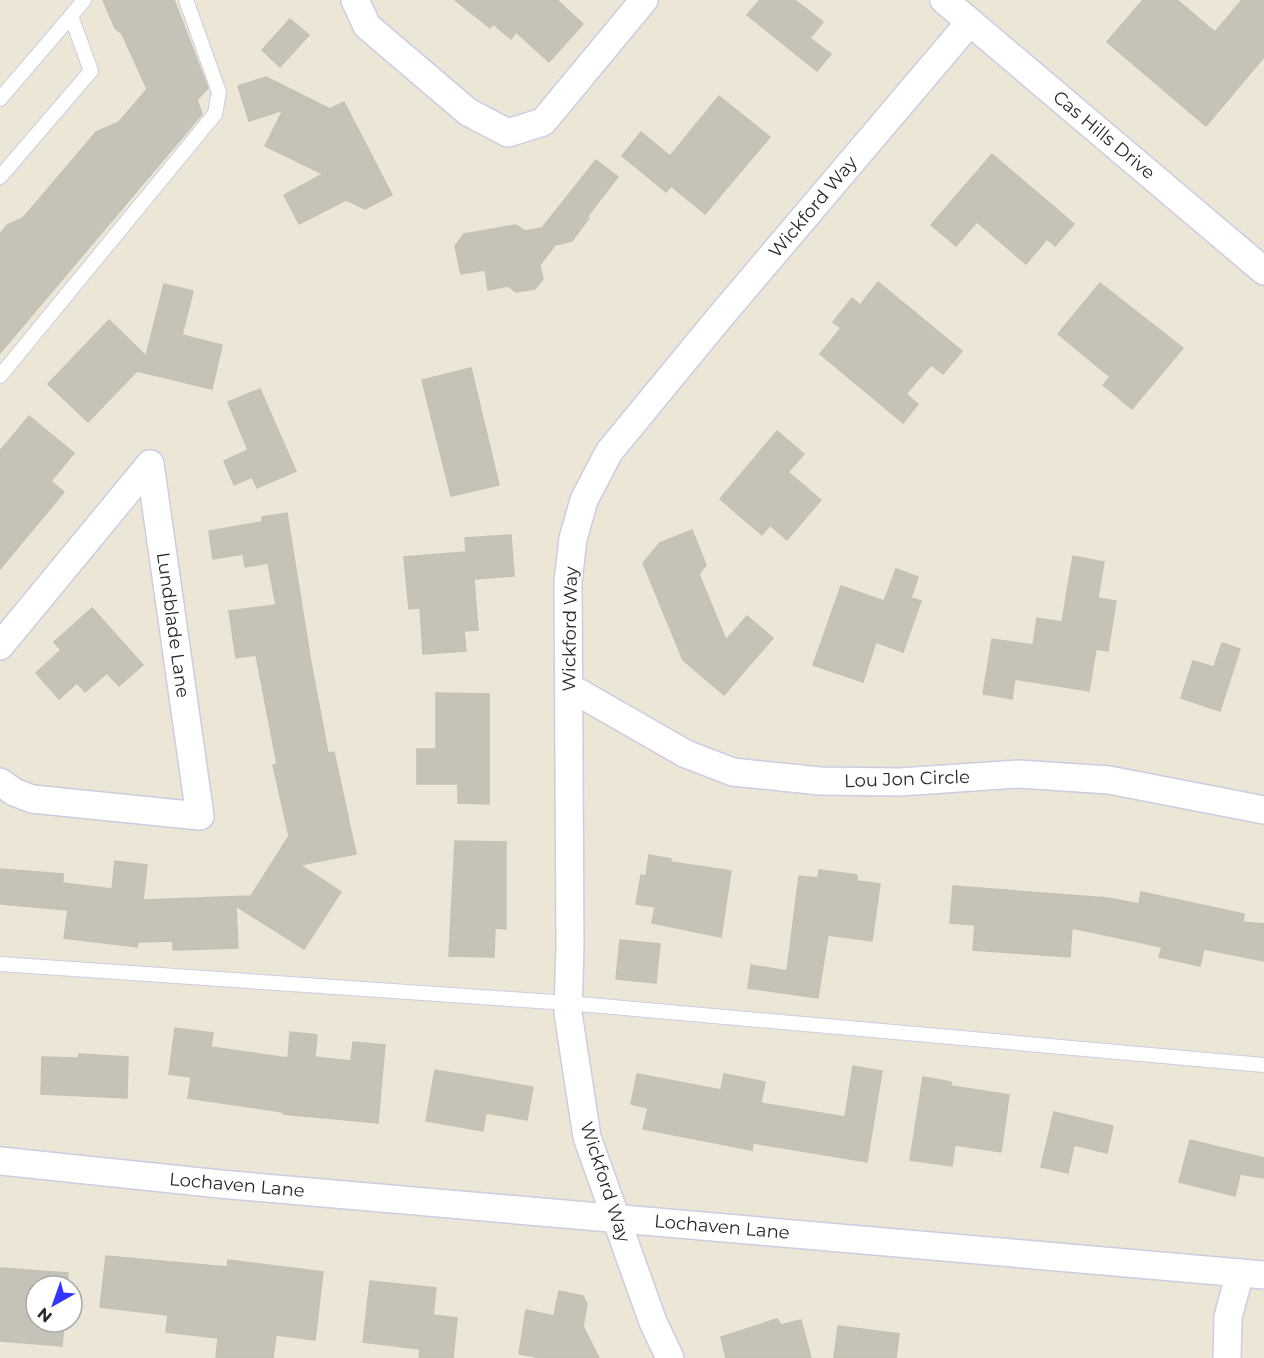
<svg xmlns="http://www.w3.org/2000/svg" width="1264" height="1358" viewBox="0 0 1264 1358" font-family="Montserrat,sans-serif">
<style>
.building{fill:#c6c2b7;stroke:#c6c2b1;stroke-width:1.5}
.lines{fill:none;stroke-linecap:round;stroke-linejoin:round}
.service-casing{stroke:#cccce2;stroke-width:16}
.minor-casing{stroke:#cccce2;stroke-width:30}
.service{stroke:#fff;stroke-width:14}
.minor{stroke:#fff;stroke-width:27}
.labels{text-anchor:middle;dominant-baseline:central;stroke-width:5;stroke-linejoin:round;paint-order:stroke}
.street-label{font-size:18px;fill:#272727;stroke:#fff}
</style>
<rect width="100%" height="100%" fill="#ebe6d6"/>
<!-- building -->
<g class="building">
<path d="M103,0H174L208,88L197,100L202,114L0,353V234L7,225L23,218L96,132L119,122L147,89L122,34L115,28Z"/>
<path d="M455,0H557L583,24L549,62L516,32L511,39L493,24L490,28Z"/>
<path d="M760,0H795L823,22L810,38L831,54L817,71L747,15Z"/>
<path d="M1143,0H1177L1215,32L1242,0H1264V57L1206,126L1107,42Z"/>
<path d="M290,19L309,35L280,67L262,50Z"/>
<path d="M266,77L330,109L344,102L392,195L365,209L346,200L299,224L284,195L323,174L265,146L283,110L249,121L238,86Z"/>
<path d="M719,96L770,137L705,214L671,186L666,192L622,156L641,132L670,156Z"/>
<path d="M992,154L1074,224L1055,246L1047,239L1026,264L977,222L956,246L931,225Z"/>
<path d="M596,160L618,177L587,217L589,218L572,241L555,245L540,265L543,279L535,289L516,292L508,286L488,290L485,270L461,274L455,246L464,234L516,225L525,231L542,228Z"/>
<path d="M878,282L962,351L943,374L931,365L906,394L918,404L903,423L820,354L841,328L833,322L852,298L860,305Z"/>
<path d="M1100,283L1183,348L1132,409L1103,385L1110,377L1058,334Z"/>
<path d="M164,284L193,291L182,335L222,345L212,389L137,371L88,422L48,384L109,320L146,356Z"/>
<path d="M471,368L499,485L451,496L422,380Z"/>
<path d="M260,389L296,471L257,488L252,477L234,485L224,461L248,450L228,402Z"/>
<path d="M29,416L74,453L51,481L64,492L0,569V451Z"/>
<path d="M777,431L804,454L788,472L821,500L787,540L770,525L762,535L720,499Z"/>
<path d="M287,513L311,663L328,753L334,752L356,854L300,865L341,892L304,949L236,906L238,948L173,950V941L138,942L137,947L64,938L68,910L0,904V869L63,874V883L112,889L115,861L147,865L143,900L251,896L289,836L273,765L277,764L256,655L236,658L229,611L276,605L268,563L245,567L243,554L213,559L209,531L262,522V517Z"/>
<path d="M692,530L706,565L699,574L726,640L747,616L773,638L724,695L683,660L643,563L660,543Z"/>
<path d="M511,535L514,576L474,579L478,630L464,631L466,651L423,654L420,608L409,609L404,557L466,552L465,538Z"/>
<path d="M1073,556L1104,562L1098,598L1116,601L1108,651L1096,649L1089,691L1015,679L1012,699L983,694L992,639L1033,645L1037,618L1062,622Z"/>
<path d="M896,569L918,577L911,598L921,601L903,652L876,642L863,682L813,665L841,586L884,601Z"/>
<path d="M92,608L143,665L119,686L107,673L85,692L77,683L59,699L36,673L61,650L54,642Z"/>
<path d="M1222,643L1240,649L1220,711L1181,698L1193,661L1214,667Z"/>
<path d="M436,693L489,694V804L458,803V784H417V749H436Z"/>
<path d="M455,841L506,842V929L495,928L494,957L449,956Z"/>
<path d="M649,855L671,859V862L731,871L721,937L652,923L655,907L636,904L641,875L646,876Z"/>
<path d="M819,870L857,875V881L880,884L872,941L828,935L818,998L748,988L751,965L787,971L799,876L818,878Z"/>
<path d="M953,886L1108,898L1139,904L1141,892L1244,914L1243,922L1264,924V961L1204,949L1200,966L1159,957L1162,947L1072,928L1070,957L973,950L975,925L950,923Z"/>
<path d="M620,940L660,944L656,983L616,979Z"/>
<path d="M175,1028L213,1033L211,1047L288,1058L290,1032L317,1035L315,1057L351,1061L353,1042L385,1045L378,1123L283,1114V1112L188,1098L191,1077L169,1074Z"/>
<path d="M79,1054L128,1057L127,1098L41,1094L42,1057L78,1058Z"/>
<path d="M853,1066L882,1071L867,1162L753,1143L752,1150L643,1129L648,1108L631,1104L637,1074L721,1090L724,1074L765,1082L761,1103L845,1117Z"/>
<path d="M435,1070L533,1087L527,1120L486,1113L483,1131L426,1121Z"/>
<path d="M923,1077L951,1082V1086L1009,1095L1001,1152L955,1145L952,1166L910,1160Z"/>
<path d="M1054,1112L1113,1126L1107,1153L1074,1145L1068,1173L1041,1167Z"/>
<path d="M1190,1140L1264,1158V1178L1240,1174L1235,1196L1179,1182Z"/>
<path d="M106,1256L227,1267L228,1260L323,1272L315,1340L276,1335L273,1358H216L218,1338L166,1332L168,1315L100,1307Z"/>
<path d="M0,1268L68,1273L67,1286H36V1322H64L62,1346L0,1341Z"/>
<path d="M370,1281L436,1288L433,1315L457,1318L453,1358H419L420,1349L363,1342Z"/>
<path d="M559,1291L583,1296L587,1304L583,1326L599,1358H541L519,1354L526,1310L554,1316Z"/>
<path d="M777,1319L781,1325L801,1320L811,1358H726L721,1337Z"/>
<path d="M838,1326L899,1334L896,1358H834Z"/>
</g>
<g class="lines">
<!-- service casing -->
<g class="service-casing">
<g id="service">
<path d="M0,99L71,16"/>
<path d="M0,177L91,71L71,16L84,0"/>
<path d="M0,376L215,114L219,92L186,0"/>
<path d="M0,964L568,1003L1264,1065"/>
</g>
</g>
<!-- minor casing -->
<g class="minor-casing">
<g id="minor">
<path d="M355,0L367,26L468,112L508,133L543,122L644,0"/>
<path d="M944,0L1264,271"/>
<path d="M0,646L150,464"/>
<path d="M569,687L686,754L733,772L820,781L900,782L1019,774L1109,780L1264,810"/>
<path d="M0,782L14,792L32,799L200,816L150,464"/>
<path d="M0,1161L220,1184L1264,1275"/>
<path d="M670,1358L653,1322L587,1137L568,1013L570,946L568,581L573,539L584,500L609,452L720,317L970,22"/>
<path d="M1227,1358L1228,1317L1240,1273"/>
</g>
</g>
<!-- service -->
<use href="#service" class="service"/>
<!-- minor -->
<use href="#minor" class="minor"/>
</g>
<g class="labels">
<!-- street labels -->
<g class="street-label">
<text transform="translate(1104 135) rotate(40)">Cas Hills Drive</text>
<text transform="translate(813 207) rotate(-50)">Wickford Way</text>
<text transform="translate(173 625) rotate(82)">Lundblade Lane</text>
<text transform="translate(570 629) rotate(-89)">Wickford Way</text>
<text transform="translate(907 779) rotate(-2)">Lou Jon Circle</text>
<text transform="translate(605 1182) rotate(72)">Wickford Way</text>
<text transform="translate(237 1185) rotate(5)">Lochaven Lane</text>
<text transform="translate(722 1227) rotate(5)">Lochaven Lane</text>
</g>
</g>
<!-- north arrow -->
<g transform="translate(54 1304) rotate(220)"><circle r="28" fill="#ffffff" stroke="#a9a9a9" stroke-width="1.5"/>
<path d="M0-4.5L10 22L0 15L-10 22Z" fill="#3035ff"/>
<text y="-9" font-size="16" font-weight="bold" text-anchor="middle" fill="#272727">N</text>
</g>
</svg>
